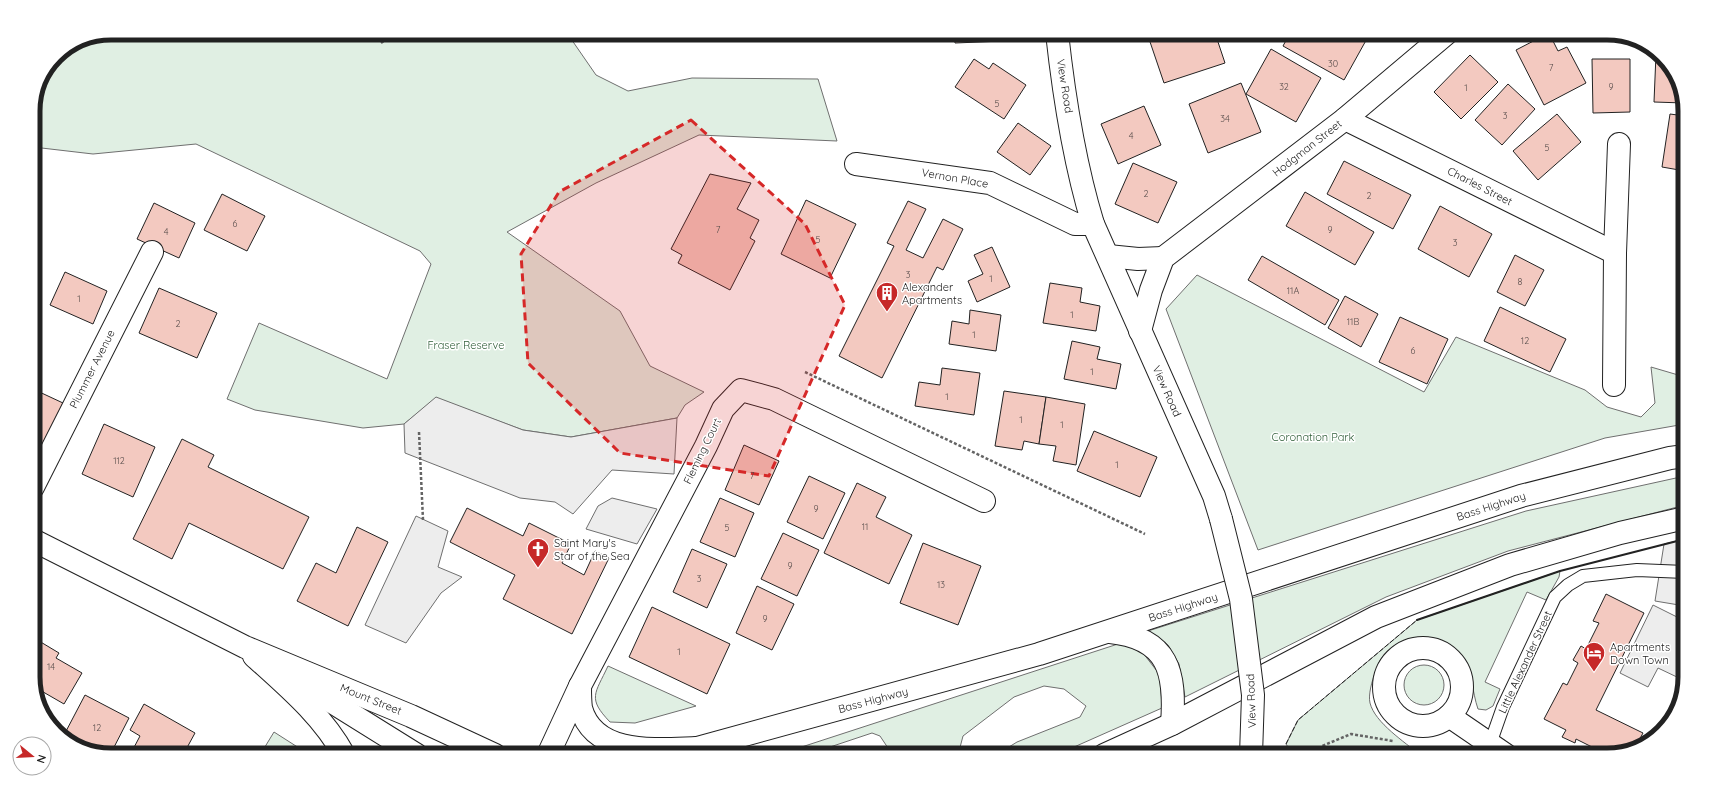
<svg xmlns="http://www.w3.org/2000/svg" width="1718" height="788" viewBox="0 0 1718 788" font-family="Quicksand,sans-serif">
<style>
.green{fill:#e0efe3;stroke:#6f6f6f}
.parking{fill:#ededed;stroke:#6f6f6f}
.building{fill:#f3c9c0;stroke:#222}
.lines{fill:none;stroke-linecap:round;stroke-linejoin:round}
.lane-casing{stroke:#222;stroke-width:14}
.street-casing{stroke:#222;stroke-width:24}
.secondary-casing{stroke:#222;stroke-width:24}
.highway-casing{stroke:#222;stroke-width:24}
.path{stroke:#646464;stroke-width:2.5;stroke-dasharray:3 2;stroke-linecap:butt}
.lane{stroke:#fff;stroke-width:12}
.street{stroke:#fff;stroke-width:22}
.secondary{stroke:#fff;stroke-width:22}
.highway{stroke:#fff;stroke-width:22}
.secondary-bridge-casing{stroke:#222;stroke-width:24;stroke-linecap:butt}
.secondary-bridge{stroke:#fff;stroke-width:22}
.fence{stroke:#222;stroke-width:1;stroke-dasharray:5 2;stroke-linecap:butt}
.wall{stroke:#222;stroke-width:2}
.marked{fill:#d62828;fill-opacity:0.2;stroke:#d62828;stroke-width:3;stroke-dasharray:8 5;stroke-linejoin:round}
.labels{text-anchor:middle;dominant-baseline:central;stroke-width:3;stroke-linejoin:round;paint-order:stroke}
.number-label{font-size:9px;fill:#564c4a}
.street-label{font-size:11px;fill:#222;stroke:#fff}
.poi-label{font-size:11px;fill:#222;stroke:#fff;text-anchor:start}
.park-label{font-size:11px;fill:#2f5e38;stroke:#fff}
.rim{fill:none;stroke:#222;stroke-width:5}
</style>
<rect width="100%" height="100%" fill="#fff"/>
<!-- green -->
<g class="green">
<path d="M111,33H567L596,75L628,91L692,78L818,79L837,141L699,135L596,183L507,232L620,311L650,366L704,392L685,405L677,418L571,437L523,430L436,398L404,424L363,428L255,410L227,399L259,323L387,379L431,264L420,251L196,144L93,154L33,147C33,102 33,62 81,39C89,35 101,35 111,33Z"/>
<path d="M1197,275L1424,392L1456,337L1585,390L1607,407L1641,417L1655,403L1651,367L1685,377V424L1605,438L1258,550L1166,309Z"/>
<path d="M1685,476V505L1508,551L1386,597L1185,697L1179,664L1168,645L1148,631L1526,511Z"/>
<path d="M1560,571L1559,577L1546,600L1527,592L1485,682L1500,689L1493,706L1486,710L1478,709C1472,692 1473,672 1460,658C1441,638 1397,631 1381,659C1378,663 1377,669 1375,673C1372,681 1368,695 1370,703C1375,723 1405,742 1420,755H1392L1357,750L1350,755H1293L1286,744L1298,720L1417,620Z"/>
<path d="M1121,643L1143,653L1160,675L1162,708L1056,755H996L1017,742L1080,717L1086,706L1064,689L1044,686L1014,697L963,736L958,755H890V751L880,736L872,733L806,755H777Z"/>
<circle cx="1424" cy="685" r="20"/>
<path d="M608,666L696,706L635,723L610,722C587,698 595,694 608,666Z"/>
<path d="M274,732L310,755H260Z"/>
</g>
<!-- parking -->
<g class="parking">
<path d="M436,397L523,430L571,437L677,418L674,474L612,470L573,514L555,502L520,498L405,453L404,424Z"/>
<path d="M612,498L657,509L637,544L586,529L598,506Z"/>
<path d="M416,516L448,531L438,567L462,577L441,593L406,643L365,625Z"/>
<path d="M1685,539V606L1655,601L1664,544Z"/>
<path d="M1653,605L1685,621V667L1679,678L1658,668L1648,687L1620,673Z"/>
</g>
<!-- building -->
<g class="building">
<path d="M954,33H1003V41L955,43Z"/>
<path d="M1147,33H1215L1225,63L1164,83Z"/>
<path d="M1290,33H1366L1369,35L1344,80L1283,46Z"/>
<path d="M1549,33L1558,51L1567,47L1586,83L1544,105L1516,50Z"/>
<path d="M1271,49L1321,78L1296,122L1246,94Z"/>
<path d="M1656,54L1672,67L1684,103L1654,102Z"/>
<path d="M1470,55L1498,82L1461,119L1434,92Z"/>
<path d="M974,59L989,69L993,63L1026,85L1004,119L955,87Z"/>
<path d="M1592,59H1630V112L1593,113Z"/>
<path d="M1241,83L1261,132L1208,153L1189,104Z"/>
<path d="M1508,84L1535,109L1502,145L1475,120Z"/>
<path d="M1144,106L1161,145L1118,164L1101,124Z"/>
<path d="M1557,114L1581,142L1538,180L1513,151Z"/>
<path d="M1670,114L1685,116V171L1662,167Z"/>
<path d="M1018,123L1051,146L1030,175L997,152Z"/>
<path d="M1344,161L1411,195L1393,229L1327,194Z"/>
<path d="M1133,163L1177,182L1158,223L1115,204Z"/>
<path d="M710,174L751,183L737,209L759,220L750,238L755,241L730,290L678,263L682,255L671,249Z"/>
<path d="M1305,192L1374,232L1355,265L1286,226Z"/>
<path d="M222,194L265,216L247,251L204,230Z"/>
<path d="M806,200L856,224L830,278L781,254Z"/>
<path d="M908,201L926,209L906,250L923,258L943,219L963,229L943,270L937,267L882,378L839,356L894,246L887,243Z"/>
<path d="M154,203L195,223L179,258L137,239Z"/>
<path d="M1440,206L1492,234L1469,277L1418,249Z"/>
<path d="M992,247L1010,287L977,302L968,281L983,274L974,255Z"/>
<path d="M1515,255L1544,270L1525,306L1497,292Z"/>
<path d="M1262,256L1339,300L1325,325L1248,280Z"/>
<path d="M65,272L107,291L93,324L50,305Z"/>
<path d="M1050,283L1082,288L1080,302L1100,306L1096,331L1043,323Z"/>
<path d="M159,288L217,313L197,358L139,333Z"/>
<path d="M1345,296L1378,314L1361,347L1328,328Z"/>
<path d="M1500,307L1566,339L1550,372L1484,341Z"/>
<path d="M970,310L1001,315L996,351L949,344L952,321L969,324Z"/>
<path d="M1400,317L1448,339L1427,384L1379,362Z"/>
<path d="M1072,341L1100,347L1097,359L1121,364L1116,389L1064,379Z"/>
<path d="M942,368L980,373L974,415L915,406L919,382L940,385Z"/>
<path d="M33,389L63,403L37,460L33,458Z"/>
<path d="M1004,391L1046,397L1039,444L1024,441L1022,450L995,446Z"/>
<path d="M1046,397L1085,404L1076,465L1053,461L1056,446L1039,444Z"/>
<path d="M104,424L155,447L133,497L82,474Z"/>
<path d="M1094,431L1157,457L1140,497L1077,471Z"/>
<path d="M182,439L214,455L208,467L309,517L283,569L189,523L172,559L133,539Z"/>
<path d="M744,445L779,461L759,505L725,490Z"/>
<path d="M809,476L845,493L823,539L787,522Z"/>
<path d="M857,483L886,497L876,517L912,535L889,584L824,553Z"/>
<path d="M720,498L754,513L735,557L700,542Z"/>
<path d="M467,508L523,536L529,523L571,544L562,563L584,575L595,551L609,558L572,634L503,599L515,575L450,542Z"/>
<path d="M357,527L388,542L348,626L297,601L316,563L336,573Z"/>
<path d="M783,533L819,550L797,596L761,579Z"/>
<path d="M923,543L981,566L958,625L900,603Z"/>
<path d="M692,549L727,564L707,608L673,592Z"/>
<path d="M757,586L794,604L772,650L736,633Z"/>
<path d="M1606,594L1644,613L1596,710L1643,733L1636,746L1613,753L1606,750L1604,755H1599L1590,750L1592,747L1576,739L1575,743L1562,737L1566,730L1544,719L1563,683L1567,685L1578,663L1573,660L1581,646L1586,649L1599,623L1593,621Z"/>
<path d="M652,607L730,644L707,694L629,657Z"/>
<path d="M39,641L59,653L56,658L82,673L64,704L38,689L37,692L33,683V651Z"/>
<path d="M1681,692L1679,707L1666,723Z"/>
<path d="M85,695L129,718L110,755L99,753L82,744L79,748L64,735Z"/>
<path d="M144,704L195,733L183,755H130L140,736L130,730Z"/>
</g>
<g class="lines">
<!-- lane casing -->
<g class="lane-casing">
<path id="lane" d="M1490,744L1503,707L1555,597L1568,585L1583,576L1637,570L1685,572"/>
</g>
<!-- street casing -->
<g class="street-casing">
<g id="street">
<path d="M1345,119L1615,253"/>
<path d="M856,164L990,183L1075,224H1093"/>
<path d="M1108,256L1138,259L1163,258"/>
<path d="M1140,331L1151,290L1163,258L1345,119L1447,33"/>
<path d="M1614,385L1615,253L1619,144"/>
<path d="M33,487L152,252"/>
<path d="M580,686C580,693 580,701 581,708C594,757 659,749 697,748"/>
<path d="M548,755L580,686L706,446L723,409L741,390L774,399L984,501"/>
</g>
</g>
<!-- secondary casing -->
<g class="secondary-casing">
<g id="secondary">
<path d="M1057,33C1064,97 1074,162 1093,224L1214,496L1221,519"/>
<circle cx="1423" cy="687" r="39"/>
<path d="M1449,716L1506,755"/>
</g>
</g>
<!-- highway casing -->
<g class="highway-casing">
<g id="highway">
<path d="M33,540L245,647L411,716L495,755"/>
<path d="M1110,632C1169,638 1176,673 1172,724"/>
<path d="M254,656C287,686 322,715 344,755"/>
<path d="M295,679L417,755"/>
<path d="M680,755L697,748L1039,654L1521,496L1670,458L1685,456"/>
<path d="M1104,755L1172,724L1376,617L1510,565L1620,533L1685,518"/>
</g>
</g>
<!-- path -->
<g class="path">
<path d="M381,43L395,33"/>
<path d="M805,372L1145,534"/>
<path d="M419,432L423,520"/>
<path d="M1319,755L1322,746L1351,734L1393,741"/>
</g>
<!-- lane -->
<use href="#lane" class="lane"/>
<!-- street -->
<use href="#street" class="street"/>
<!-- secondary -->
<use href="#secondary" class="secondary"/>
<!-- highway -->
<use href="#highway" class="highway"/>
<!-- secondary-bridge casing -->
<g class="secondary-bridge-casing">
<path id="secondary-bridge" d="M1221,519L1241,599L1253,695L1251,755"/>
</g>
<!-- secondary-bridge -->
<use href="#secondary-bridge" class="secondary-bridge"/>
<!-- fence -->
<path class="fence" d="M1286,744L1298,720L1417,620"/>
<!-- wall -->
<path class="wall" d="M1417,620L1560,571L1685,539"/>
</g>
<!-- marked area -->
<path class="marked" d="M691,120L805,224L845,305L769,476L620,453L528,363L521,254L559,192Z"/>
<!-- icons -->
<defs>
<g id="building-pin" transform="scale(1.15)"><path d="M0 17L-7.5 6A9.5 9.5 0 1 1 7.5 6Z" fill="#c62828" stroke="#fff"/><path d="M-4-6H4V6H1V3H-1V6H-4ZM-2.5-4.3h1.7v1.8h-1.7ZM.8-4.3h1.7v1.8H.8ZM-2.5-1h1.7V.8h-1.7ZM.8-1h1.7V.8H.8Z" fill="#fff"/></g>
<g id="church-pin" transform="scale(1.15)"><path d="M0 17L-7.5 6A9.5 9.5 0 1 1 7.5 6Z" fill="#c62828" stroke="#fff"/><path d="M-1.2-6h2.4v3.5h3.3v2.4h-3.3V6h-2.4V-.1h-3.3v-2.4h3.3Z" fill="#fff"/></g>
<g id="hotel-pin" transform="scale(1.15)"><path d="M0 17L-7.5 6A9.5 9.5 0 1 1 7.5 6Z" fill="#c62828" stroke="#fff"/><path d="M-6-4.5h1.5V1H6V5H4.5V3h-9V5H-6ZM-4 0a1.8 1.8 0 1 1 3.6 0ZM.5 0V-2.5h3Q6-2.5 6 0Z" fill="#fff"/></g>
</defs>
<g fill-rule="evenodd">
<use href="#building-pin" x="887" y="293"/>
<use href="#church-pin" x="538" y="549"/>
<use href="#hotel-pin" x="1594" y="653"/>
</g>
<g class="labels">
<!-- number labels -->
<g class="number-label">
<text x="1333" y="63">30</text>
<text x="1551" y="67">7</text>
<text x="1284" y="86">32</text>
<text x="1611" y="86">9</text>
<text x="1466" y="87">1</text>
<text x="997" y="103">5</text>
<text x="1505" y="115">3</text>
<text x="1225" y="118">34</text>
<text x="1131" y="135">4</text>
<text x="1547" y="147">5</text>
<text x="1146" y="193">2</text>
<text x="1369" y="195">2</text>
<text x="235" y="223">6</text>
<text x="718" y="229">7</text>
<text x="1330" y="229">9</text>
<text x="166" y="231">4</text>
<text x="818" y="239">5</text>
<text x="1455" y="242">3</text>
<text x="908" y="274">3</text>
<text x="991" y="278">1</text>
<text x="1520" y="281">8</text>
<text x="1293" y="290">11A</text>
<text x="79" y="298">1</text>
<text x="1072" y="314">1</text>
<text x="1353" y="321">11B</text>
<text x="178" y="323">2</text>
<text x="974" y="334">1</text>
<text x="1525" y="340">12</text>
<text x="1413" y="350">6</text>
<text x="1092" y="371">1</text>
<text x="947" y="396">1</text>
<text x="1021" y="419">1</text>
<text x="1062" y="424">1</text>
<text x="119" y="460">112</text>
<text x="1117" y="464">1</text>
<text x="752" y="475">7</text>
<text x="816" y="508">9</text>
<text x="865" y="526">11</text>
<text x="727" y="527">5</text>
<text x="790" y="565">9</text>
<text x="699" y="578">3</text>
<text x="941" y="584">13</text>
<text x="765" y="618">9</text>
<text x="679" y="651">1</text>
<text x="51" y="666">14</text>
<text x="97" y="727">12</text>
</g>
<!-- street labels -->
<g class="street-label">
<text transform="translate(1065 86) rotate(81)">View Road</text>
<text transform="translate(1307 148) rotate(-38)">Hodgman Street</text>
<text transform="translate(955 178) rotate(10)">Vernon Place</text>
<text transform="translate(1480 186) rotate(27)">Charles Street</text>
<text transform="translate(92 369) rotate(-63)">Plummer Avenue</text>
<text transform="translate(1167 391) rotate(66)">View Road</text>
<text transform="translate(702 451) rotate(-64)">Fleming Court</text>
<text transform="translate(1491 506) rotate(-18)">Bass Highway</text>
<text transform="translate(1183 607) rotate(-18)">Bass Highway</text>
<text transform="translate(1525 662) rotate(-65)">Little Alexander Street</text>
<text transform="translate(371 699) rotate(22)">Mount Street</text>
<text transform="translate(873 700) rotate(-15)">Bass Highway</text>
<text transform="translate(1251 701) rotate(-92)">View Road</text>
</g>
<!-- poi labels -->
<g class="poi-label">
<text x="902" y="287">Alexander<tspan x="902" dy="13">Apartments</tspan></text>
<text x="554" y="543">Saint Mary's<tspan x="554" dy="13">Star of the Sea</tspan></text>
<text x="1610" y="647">Apartments<tspan x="1610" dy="13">Down Town</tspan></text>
</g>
<!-- park labels -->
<g class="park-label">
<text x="466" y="345">Fraser Reserve</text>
<text x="1313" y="437">Coronation Park</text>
</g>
</g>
<!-- crop -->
<path d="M0 0H1718V788H0ZM111 40H1607A71 71 0 0 1 1678 111V677A71 71 0 0 1 1607 748H111A71 71 0 0 1 40 677V111A71 71 0 0 1 111 40Z" fill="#fff" fill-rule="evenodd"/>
<path class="rim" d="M111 40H1607A71 71 0 0 1 1678 111V677A71 71 0 0 1 1607 748H111A71 71 0 0 1 40 677V111A71 71 0 0 1 111 40Z"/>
<!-- north arrow -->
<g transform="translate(32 756) rotate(108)"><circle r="19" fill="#ffffff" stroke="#a7a7a7"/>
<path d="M0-3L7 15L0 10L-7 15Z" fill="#c62828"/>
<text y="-6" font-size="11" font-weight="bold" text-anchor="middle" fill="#222222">N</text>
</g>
</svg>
